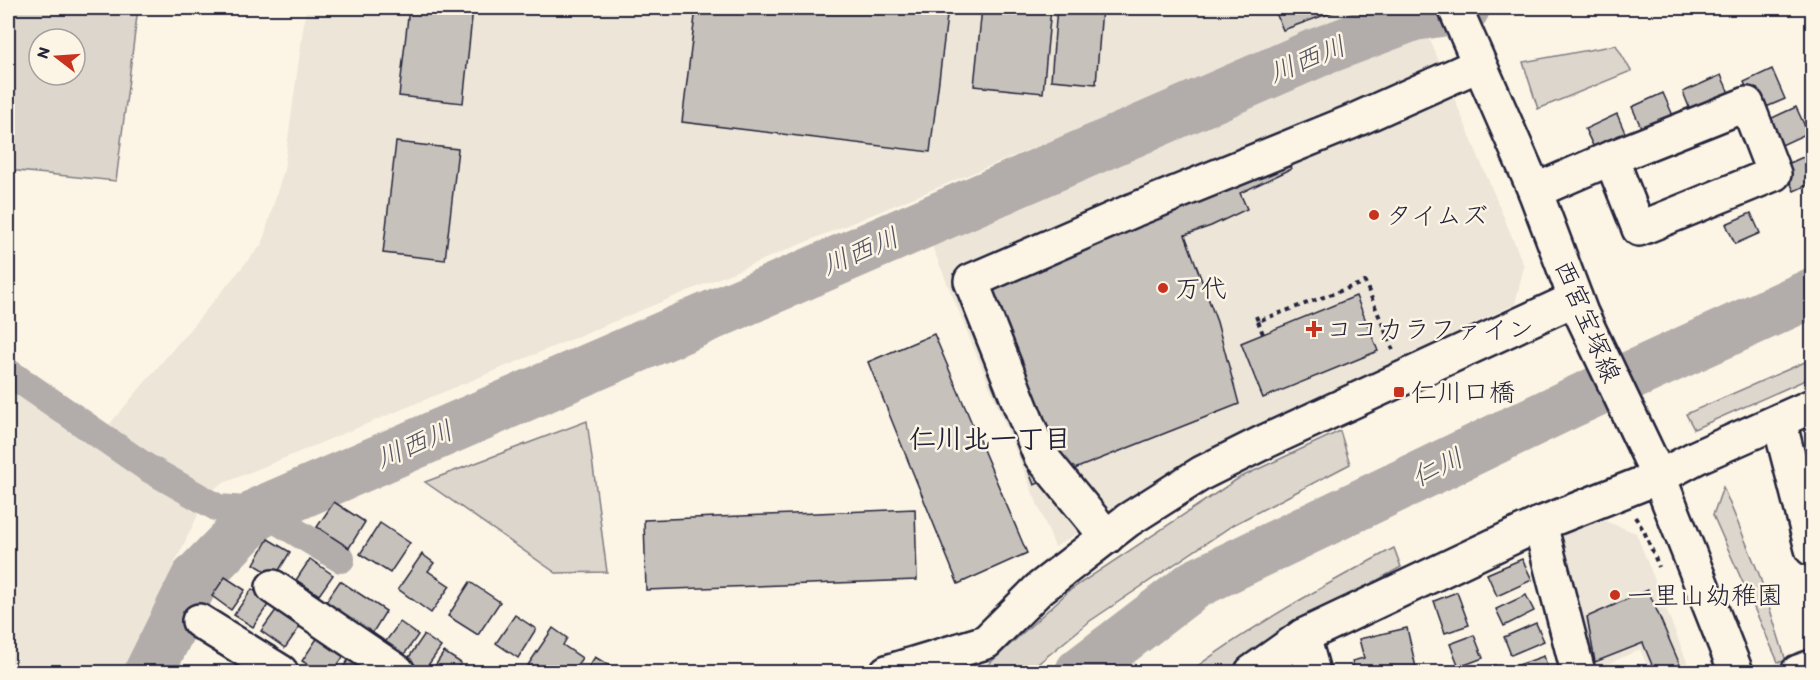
<svg xmlns="http://www.w3.org/2000/svg" width="1820" height="680" viewBox="0 0 1820 680" font-family="Itim,'Klee One',sans-serif">
<style>
.built{fill:#ece5d8}
.green{fill:#dcd6cc;stroke:#7f7c84;stroke-width:1.5;fill-rule:evenodd}
.lines{fill:none;stroke-linecap:round;stroke-linejoin:round}
.canal{stroke:#b2adab;stroke-width:28}
.river{stroke:#b2adab;stroke-width:50}
.building{fill:#c6c1bb;stroke:#22223b;stroke-width:1.5}
.minor-casing{stroke:#22223b;stroke-width:38}
.major-casing{stroke:#22223b;stroke-width:38}
.path{stroke:#22223b;stroke-width:4;stroke-dasharray:4.5 4.5;stroke-linecap:butt}
.minor{stroke:#fcf5e5;stroke-width:33}
.major{stroke:#fcf5e5;stroke-width:33}
.poi-dot{fill:#c8321e;stroke:#fcf5e5;stroke-width:2}
.labels{text-anchor:middle;dominant-baseline:central;stroke-width:5;stroke-linejoin:round;paint-order:stroke}
.poi-label{font-size:26px;fill:#22223b;stroke:#fcf5e5;text-anchor:start}
.street-label{font-size:26px;fill:#22223b;stroke:#fcf5e5}
.water-label{font-size:27px;font-style:italic;fill:#545362;stroke:#fcf5e5}
.neighbourhood-label{font-size:27px;font-weight:bold;fill:#22223b;stroke:#fcf5e5}
</style>
<rect width="100%" height="100%" fill="#fcf5e5"/>
<filter id="ink" filterUnits="userSpaceOnUse"><feTurbulence type="fractalNoise" baseFrequency=".0167" numOctaves="2"/><feDisplacementMap in="SourceGraphic" scale="12" xChannelSelector="R" yChannelSelector="G"/><feConvolveMatrix kernelMatrix="1 2 1 2 8 2 1 2 1" color-interpolation-filters="sRGB"/></filter>
<g filter="url(#ink)">
<!-- built -->
<g class="built">
<path d="M306,8H1371L219,485L207,496L122,672H8V387L92,445L262,244L284,169Z"/>
<path d="M1425,28L1524,266L1515,304L1203,454L1055,547L932,246Z"/>
<path d="M1597,518L1636,533L1691,672H1650L1640,649L1591,672L1554,540Z"/>
</g>
<!-- green -->
<g class="green">
<path d="M8,8H138L116,181L8,170ZM39,39H75V75H39Z"/>
<path d="M1616,45L1631,71L1538,109L1523,62Z"/>
<path d="M1812,359V377L1694,429L1686,414Z"/>
<path d="M587,421L607,572L556,573L425,482Z"/>
<path d="M1340,431L1350,464L1233,525L1090,621L1028,672H980L1070,590L1239,478Z"/>
<path d="M1723,487L1759,574L1786,661L1778,662L1713,515Z"/>
<path d="M1394,548L1401,567L1278,636L1224,672H1189C1253,625 1323,586 1394,548Z"/>
</g>
<g class="lines">
<!-- canal -->
<path class="canal" d="M8,372L146,467L218,508L261,511L341,559"/>
<!-- river -->
<g class="river">
<path d="M149,672L195,579L261,511L1314,54L1414,16L1465,8"/>
<path d="M1080,672L1195,584L1569,404L1812,293"/>
</g>
</g>
<!-- building -->
<g class="building">
<path d="M409,8H473L463,103L399,96Z"/>
<path d="M696,8H948L930,152L682,122Z"/>
<path d="M982,8H1051L1043,93L974,86Z"/>
<path d="M1057,8H1102L1096,84L1051,80Z"/>
<path d="M1274,8H1344L1283,30Z"/>
<path d="M1772,69L1785,99L1757,111L1744,82Z"/>
<path d="M1721,75L1730,95L1691,112L1683,92Z"/>
<path d="M1663,93L1675,120L1644,134L1632,107Z"/>
<path d="M1796,107L1808,133L1773,149L1761,123Z"/>
<path d="M1617,114L1629,142L1598,156L1585,129Z"/>
<path d="M1278,134L1291,169L1240,193L1247,209L1211,226L1185,235L1217,322L1239,404L1034,485L953,274Z"/>
<path d="M396,142L458,149L445,260L383,253Z"/>
<path d="M1810,154L1812,159V183L1794,191L1783,166Z"/>
<path d="M1751,213L1760,233L1735,244L1726,224Z"/>
<path d="M1356,296L1378,351L1263,398L1241,343Z"/>
<path d="M934,334L1027,553L958,584L868,362Z"/>
<path d="M334,502L365,522L349,548L317,527Z"/>
<path d="M915,509L917,580L646,590L644,520Z"/>
<path d="M380,523L410,543L390,573L360,554Z"/>
<path d="M268,539L290,552L275,577L254,564Z"/>
<path d="M422,554L434,563L428,571L450,586L431,613L398,589Z"/>
<path d="M310,559L333,575L319,595L296,580Z"/>
<path d="M1522,559L1532,580L1497,596L1487,574Z"/>
<path d="M225,577L245,590L231,610L212,596Z"/>
<path d="M340,581L386,611L370,637L323,606Z"/>
<path d="M470,582L500,602L478,635L448,616Z"/>
<path d="M252,589L270,602L253,627L234,615Z"/>
<path d="M1648,590L1683,672H1655L1643,643L1595,662L1587,617Z"/>
<path d="M1457,592L1469,625L1445,633L1434,601Z"/>
<path d="M1526,595L1534,611L1504,626L1496,609Z"/>
<path d="M279,606L303,622L285,648L261,631Z"/>
<path d="M515,615L536,629L518,658L496,643Z"/>
<path d="M400,622L418,635L401,659L383,645Z"/>
<path d="M1536,623L1544,641L1511,655L1504,637Z"/>
<path d="M553,628L567,638L563,645L582,658L572,672H539L528,665Z"/>
<path d="M1407,628L1417,672H1355L1352,661L1364,658L1359,639Z"/>
<path d="M320,634L347,651L333,672H320L302,661Z"/>
<path d="M424,635L441,647L424,671L407,660Z"/>
<path d="M1474,635L1483,658L1459,667L1450,644Z"/>
<path d="M444,652L461,663L455,672H431Z"/>
<path d="M351,656L366,665L361,672H340Z"/>
<path d="M1544,656L1549,672H1512L1510,668Z"/>
<path d="M595,657L620,672H585Z"/>
<path d="M1495,665L1498,672H1476Z"/>
<path d="M1638,665L1641,672H1621Z"/>
</g>
<g class="lines">
<!-- minor casing -->
<g class="minor-casing">
<g id="minor">
<path d="M1747,104L1774,174L1639,229L1611,158Z"/>
<path d="M1535,191L1611,158"/>
<path d="M1779,421L1812,549"/>
<path d="M1540,524L1578,672"/>
<path d="M1107,537L1040,455L971,281L1134,210L1351,122L1478,65"/>
<path d="M273,587L398,672"/>
<path d="M199,621L281,672"/>
<path d="M1303,636L1313,672"/>
<path d="M887,672L986,642L1039,589L1128,520L1202,473L1262,443L1575,299"/>
<path d="M1252,672L1303,636L1540,524L1659,477L1736,672"/>
<path d="M1798,672L1812,667"/>
</g>
</g>
<!-- major casing -->
<g class="major-casing">
<path id="major" d="M1455,8L1535,191L1581,313L1659,477L1697,457L1812,406"/>
</g>
<!-- path -->
<g class="path">
<path d="M1256,316L1258,321L1365,282L1393,350"/>
<path d="M1258,321L1263,334"/>
<path d="M1635,517L1644,531L1659,567"/>
</g>
<!-- minor -->
<use href="#minor" class="minor"/>
<!-- major -->
<use href="#major" class="major"/>
</g>
</g>
<!-- markers -->
<g class="poi-dot">
<circle cx="1374" cy="215" r="6"/>
<circle cx="1163" cy="288" r="6"/>
<path d="M1311 320h6v6h6v6h-6v6h-6v-6h-6v-6h6z"/>
<rect x="1393" y="386" width="12" height="12" rx="3"/>
<circle cx="1615" cy="595" r="6"/>
</g>
<g class="labels">
<!-- poi labels -->
<g class="poi-label">
<text x="1386" y="215">タイムズ</text>
<text x="1175" y="288">万代</text>
<text x="1326" y="329">ココカラファイン</text>
<text x="1411" y="392">仁川口橋</text>
<text x="1627" y="595">一里山幼稚園</text>
</g>
<!-- street labels -->
<g class="street-label">
<text transform="translate(1588 321) rotate(67)">西宮宝塚線</text>
</g>
<!-- water labels -->
<g class="water-label">
<text transform="translate(1307 59) rotate(-22)">川西川</text>
<text transform="translate(860 251) rotate(-23)">川西川</text>
<text transform="translate(414 444) rotate(-23)">川西川</text>
<text transform="translate(1437 467) rotate(-26)">仁川</text>
</g>
<!-- neighbourhood labels -->
<g class="neighbourhood-label">
<text x="990" y="438">仁川北一丁目</text>
</g>
</g>
<!-- margin -->
<rect width="1820" height="680" fill="none" stroke="#fcf5e5" stroke-width="30"/>
<rect x="15" y="15" width="1790" height="650" fill="none" stroke="#22223b" stroke-width="2" filter="url(#ink)"/>
<!-- north arrow -->
<g transform="translate(57 57) rotate(287)"><circle r="28" fill="#fcf5e5" stroke="#a5a1a1" stroke-width="1.5"/>
<path d="M0-4.5L10 22L0 15L-10 22Z" fill="#c8321e"/>
<text y="-9" font-size="16" font-weight="bold" text-anchor="middle" fill="#22223b">N</text>
</g>
</svg>
